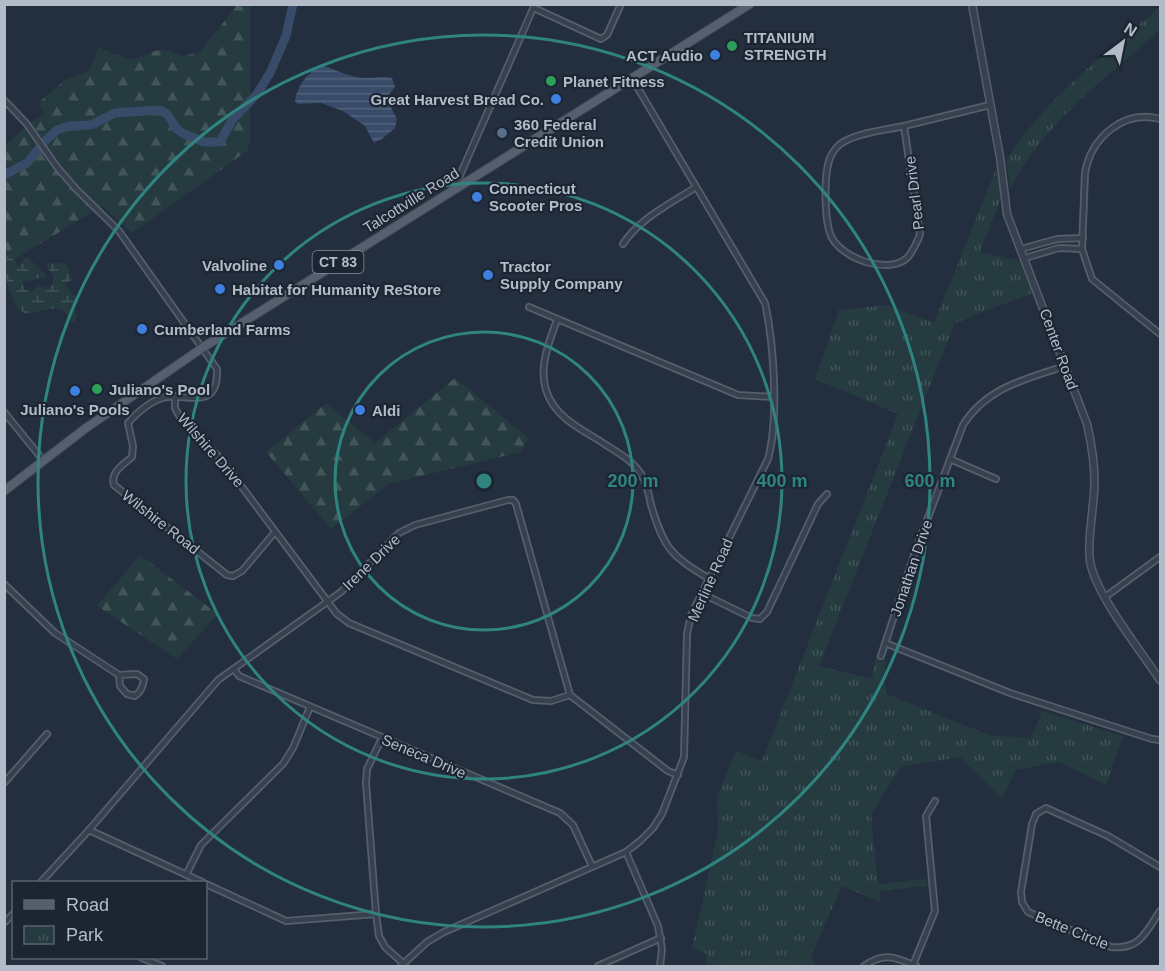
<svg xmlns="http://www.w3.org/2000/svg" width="1165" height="971" viewBox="0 0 1165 971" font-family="Helvetica,sans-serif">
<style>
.forest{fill:url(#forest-firs)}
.wetland{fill:url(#wetland-marsh)}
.park{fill:url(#park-tufts)}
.water{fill:url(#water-rules)}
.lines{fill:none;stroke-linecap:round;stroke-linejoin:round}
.river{stroke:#384b68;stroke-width:9}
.minor-casing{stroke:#555e6b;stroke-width:8}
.tertiary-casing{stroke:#555e6b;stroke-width:9}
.primary-casing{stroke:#404956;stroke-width:10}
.minor{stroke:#37404e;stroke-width:4.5}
.tertiary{stroke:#37404e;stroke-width:6}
.primary{stroke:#555f6e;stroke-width:8}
.ring{fill:none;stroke:#308480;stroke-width:3}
.leisure-dot{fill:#2e9e5b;stroke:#1c2532;stroke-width:2}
.shop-dot{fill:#3f7fe0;stroke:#1c2532;stroke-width:2}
.service-dot{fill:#5c6f8a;stroke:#1c2532;stroke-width:2}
.labels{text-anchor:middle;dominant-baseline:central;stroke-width:4.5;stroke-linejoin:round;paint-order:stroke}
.shield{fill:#1c2532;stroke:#868e9c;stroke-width:1.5}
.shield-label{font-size:14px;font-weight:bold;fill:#b3bbc9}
.poi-label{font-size:15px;font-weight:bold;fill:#b3bbc9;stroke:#1c2532;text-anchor:start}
.street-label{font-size:15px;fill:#b3bbc9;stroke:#1c2532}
.centre{fill:#308480;stroke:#1c2532;stroke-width:3}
.ring-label{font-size:18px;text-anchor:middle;font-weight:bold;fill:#308480;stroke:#1c2532;stroke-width:4.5;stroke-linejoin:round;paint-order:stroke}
</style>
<defs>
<pattern id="forest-firs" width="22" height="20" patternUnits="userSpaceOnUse" patternTransform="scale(1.5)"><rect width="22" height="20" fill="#253b3f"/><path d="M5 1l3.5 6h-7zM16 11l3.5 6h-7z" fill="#425559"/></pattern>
<pattern id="wetland-marsh" width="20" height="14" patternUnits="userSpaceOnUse" patternTransform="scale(1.5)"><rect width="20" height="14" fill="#253b3f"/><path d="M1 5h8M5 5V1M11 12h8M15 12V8" fill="none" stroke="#425559"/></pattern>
<pattern id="park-tufts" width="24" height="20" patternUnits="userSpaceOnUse" patternTransform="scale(1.5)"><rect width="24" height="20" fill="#253b3f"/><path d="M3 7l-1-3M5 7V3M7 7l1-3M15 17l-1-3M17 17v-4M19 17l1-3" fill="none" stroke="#425559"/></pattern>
<pattern id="water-rules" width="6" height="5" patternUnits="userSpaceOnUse" patternTransform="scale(1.5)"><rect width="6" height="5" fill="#384b68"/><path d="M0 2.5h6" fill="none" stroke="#52637c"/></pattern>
</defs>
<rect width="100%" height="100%" fill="#232e3e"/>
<!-- forest -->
<g class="forest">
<path d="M237,5H250V142L247,151L132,233L102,206L5,265L4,145C19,135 27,121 44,115L39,102L64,81L88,71L93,64L98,47L131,60L161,49L184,56L200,52Z"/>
<path d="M455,378L529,438L520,452L389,484L331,529L266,452L326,403L375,443Z"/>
<path d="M140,555L218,614L177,659L97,606Z"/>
</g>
<!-- wetland -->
<path class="wetland" d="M11,249L16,251L15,258L17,265H20L24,258L27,257L46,274L45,277L23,282L24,289L32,292L38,286L48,288L53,283V276L47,266V263H63L67,265L72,279L66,284V287L79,299L74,308L77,315L75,321L72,322C69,318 66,312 62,310C55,306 35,313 26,314C7,304 0,265 11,249Z"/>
<!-- park -->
<g class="park">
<path d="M1160,7V30C1104,80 1047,120 1010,188L1006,160C1046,98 1105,54 1160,7Z"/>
<path d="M996,169L1001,198L980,252L1020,261L1033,293L955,323L819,666L872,679L876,655L886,659L884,679L887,694L989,735L1031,738L1042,711L1123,736L1106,785L1059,762L1016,770L1002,799L960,757L901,767L871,814L878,884L926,879L927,886L880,891V902L842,886L811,956L815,966H706L707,954L692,948L718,831L717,797L736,751L762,761L898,414L815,379L839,310L887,305L934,323Z"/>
</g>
<!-- water -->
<path class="water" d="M320,65C333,68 344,75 357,77C369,80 380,75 392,78L395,87L386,98L397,119L395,128L382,139L374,143L365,126L343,111L321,103L298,104L295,102C296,87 307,74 320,65Z"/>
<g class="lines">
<!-- river -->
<path class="river" d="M4,175L27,163L46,140L57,130L69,126L91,125L115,113L160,110L167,114L177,129L184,134L204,142H220L232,120L257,94L270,73L286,36L293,4"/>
<!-- minor casing -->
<g class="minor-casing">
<g id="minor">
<path d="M534,8L601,39L607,35L621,4"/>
<path d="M4,100L26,123L57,167L76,189L119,231L217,369C219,414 184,391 162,398C149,402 137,413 128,423L133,446L132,457C123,465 110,472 114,485L227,575L233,576L242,571L275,532"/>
<path d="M1160,119C1123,109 1091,138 1085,173L1082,249L1092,279L1160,334"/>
<path d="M904,126L920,235C916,243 913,253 906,259C886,274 844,259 832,238C824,223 824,177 829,161C831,154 834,150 839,145C853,133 886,130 904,126Z"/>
<path d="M904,126L990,105"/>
<path d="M454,189L535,4"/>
<path d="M623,244C640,218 670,204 696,187"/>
<path d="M1021,249L1057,239L1083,238"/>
<path d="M1025,258L1059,248L1082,249"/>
<path d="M529,307L738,395L774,397"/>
<path d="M557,320C544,355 532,388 564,417C576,428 593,436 606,445C619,453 633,461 641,474C647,483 649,495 651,505C664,548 670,555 708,578"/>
<path d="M175,396V408L181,419L221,459L337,614L349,623L533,700L551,701L570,695"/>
<path d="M4,412L43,460"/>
<path d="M950,459L996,479"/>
<path d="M4,584L55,633L119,675L137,674L144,679C143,687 141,691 135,696L127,694L120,686L119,675"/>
<path d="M701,593L752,618L760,619L767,612L818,504L827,494"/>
<path d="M1105,597L1160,557"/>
<path d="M885,643L1010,693L1152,739L1160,740"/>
<path d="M881,656L915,552L963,425C986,388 1025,379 1065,366"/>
<path d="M234,669L239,676L560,813L573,825L592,866"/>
<path d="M382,738L367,769L366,783L376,914L379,936L385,947L403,963"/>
<path d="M4,783L47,734"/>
<path d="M89,830L202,882"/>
<path d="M626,852L658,926L662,949L660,966"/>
<path d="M1160,867L1108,836L1046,808L1036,814L1032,824L1021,892L1022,902L1028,912L1111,947C1140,950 1146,932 1160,911"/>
<path d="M186,875L201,845L283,764L293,748L310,707"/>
<path d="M41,882L89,830L218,680L341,592L399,533L415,525L508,500H513L516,504L570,695L668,771L678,775"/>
<path d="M206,884L286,921L376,914"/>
<path d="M4,923L14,913"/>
<path d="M142,958L162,966"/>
<path d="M913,965L935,911L926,816L935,801"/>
<path d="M401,966L427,942L444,932L626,852L640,841L653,828L662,814L684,757L687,634L691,615L768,459C779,419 774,344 765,303L633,80"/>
<path d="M598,966L661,938"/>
<path d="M864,966C884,952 895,957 916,966"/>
</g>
</g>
<!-- tertiary casing -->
<g class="tertiary-casing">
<path id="tertiary" d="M972,4L1000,157L1007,214L1087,424C1092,446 1096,469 1094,492C1093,515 1087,539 1090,561C1095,594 1141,651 1160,680"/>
</g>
<!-- primary casing -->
<g class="primary-casing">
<path id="primary" d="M4,491L86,428L202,348L750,4"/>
</g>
<!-- minor -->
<use href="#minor" class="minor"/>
<!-- tertiary -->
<use href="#tertiary" class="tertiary"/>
<!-- primary -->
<use href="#primary" class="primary"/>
</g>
<!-- distance rings -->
<g class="ring">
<circle cx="484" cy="481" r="149"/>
<circle cx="484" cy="481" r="298"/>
<circle cx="484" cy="481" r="446"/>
</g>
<!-- markers -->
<g class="leisure-dot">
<circle cx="732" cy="46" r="6"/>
<circle cx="551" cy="81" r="6"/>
<circle cx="97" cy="389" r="6"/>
</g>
<g class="shop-dot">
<circle cx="715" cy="55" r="6"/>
<circle cx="556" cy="99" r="6"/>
<circle cx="477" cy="197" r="6"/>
<circle cx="279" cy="265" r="6"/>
<circle cx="488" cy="275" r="6"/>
<circle cx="220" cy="289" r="6"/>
<circle cx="142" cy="329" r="6"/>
<circle cx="75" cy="391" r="6"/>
<circle cx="360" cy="410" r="6"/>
</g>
<circle class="service-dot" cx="502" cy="133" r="6"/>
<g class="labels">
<!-- shield labels -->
<rect class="shield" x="312.5" y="251" width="51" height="22" rx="4.5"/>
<g class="shield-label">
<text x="338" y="262">CT 83</text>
</g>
<!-- poi labels -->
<g class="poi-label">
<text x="744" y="37">TITANIUM<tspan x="744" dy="17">STRENGTH</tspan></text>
<text x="703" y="55" text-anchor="end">ACT Audio</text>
<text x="563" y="81">Planet Fitness</text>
<text x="544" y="99" text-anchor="end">Great Harvest Bread Co.</text>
<text x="514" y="124">360 Federal<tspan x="514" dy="17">Credit Union</tspan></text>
<text x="489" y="188">Connecticut<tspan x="489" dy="17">Scooter Pros</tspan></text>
<text x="267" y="265" text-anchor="end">Valvoline</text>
<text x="500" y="266">Tractor<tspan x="500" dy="17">Supply Company</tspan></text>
<text x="232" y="289">Habitat for Humanity ReStore</text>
<text x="154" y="329">Cumberland Farms</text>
<text x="109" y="389">Juliano's Pool</text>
<text x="75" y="409" text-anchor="middle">Juliano's Pools</text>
<text x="372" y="410">Aldi</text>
</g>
<!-- street labels -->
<g class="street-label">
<text transform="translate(914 193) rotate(-97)">Pearl Drive</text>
<text transform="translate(411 200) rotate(-32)">Talcottville Road</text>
<text transform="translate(1059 349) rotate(70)">Center Road</text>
<text transform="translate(211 450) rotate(49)">Wilshire Drive</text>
<text transform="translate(161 522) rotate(38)">Wilshire Road</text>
<text transform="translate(371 562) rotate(-44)">Irene Drive</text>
<text transform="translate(911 568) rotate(-71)">Jonathan Drive</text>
<text transform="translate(710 580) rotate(-66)">Merline Road</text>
<text transform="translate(424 756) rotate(23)">Seneca Drive</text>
<text transform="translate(1072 930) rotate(22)">Bette Circle</text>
</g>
</g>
<circle cx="484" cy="481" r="9" class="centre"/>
<g class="ring-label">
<text x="633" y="487">200 m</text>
<text x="782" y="487">400 m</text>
<text x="930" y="487">600 m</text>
</g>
<!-- border -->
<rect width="1165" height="971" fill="none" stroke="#b3bbc9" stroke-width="12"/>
<!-- legend -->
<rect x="12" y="881" width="195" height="78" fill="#1c2532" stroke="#58616e" stroke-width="1.5"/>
<rect x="24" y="900" width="30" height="9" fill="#555f6e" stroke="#58616e" stroke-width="1.5"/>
<text x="66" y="911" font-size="18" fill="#b3bbc9">Road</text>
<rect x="24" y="926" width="30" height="18" fill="url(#park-tufts)" stroke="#58616e" stroke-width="1.5"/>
<text x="66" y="941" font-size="18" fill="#b3bbc9">Park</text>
<!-- north arrow -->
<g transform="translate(1123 42) rotate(32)" stroke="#1c2532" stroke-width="4.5" paint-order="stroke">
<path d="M0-4.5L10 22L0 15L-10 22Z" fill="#b3bbc9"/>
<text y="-9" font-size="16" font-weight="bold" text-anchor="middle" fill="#b3bbc9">N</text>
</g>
</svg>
